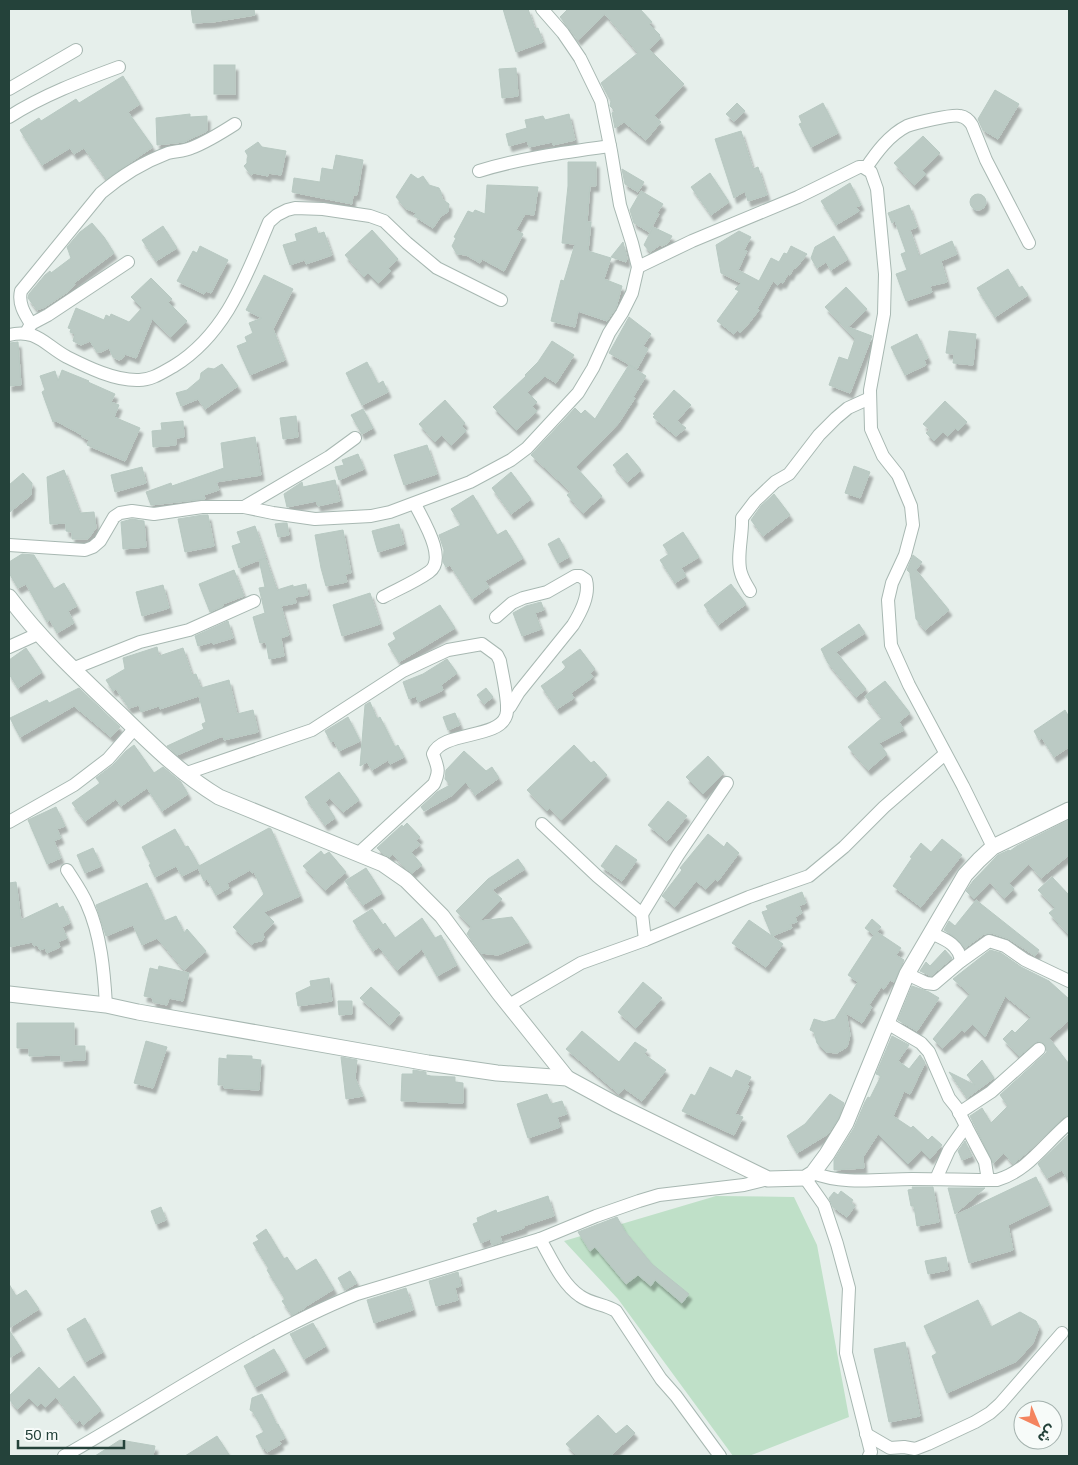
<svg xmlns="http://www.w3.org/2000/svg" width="1078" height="1465" viewBox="0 0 1078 1465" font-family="Helvetica,'Noto Sans Arabic',sans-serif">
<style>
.green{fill:#bfe0c8}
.building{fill:#bbcac4;stroke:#b8c9c2;filter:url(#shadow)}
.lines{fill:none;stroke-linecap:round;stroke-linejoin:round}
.minor-casing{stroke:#a8b8b2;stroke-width:14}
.tertiary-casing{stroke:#a8b8b2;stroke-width:17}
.minor{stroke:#fff;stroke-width:12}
.tertiary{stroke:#fff;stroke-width:15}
</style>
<defs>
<filter id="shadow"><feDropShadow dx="3" dy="5.5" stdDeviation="1" flood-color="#0004"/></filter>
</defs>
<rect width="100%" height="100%" fill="#e6efeb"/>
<!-- green -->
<path class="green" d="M716,1196L794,1197L817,1245L849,1417L749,1456H733L618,1299L564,1241Z"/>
<!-- building -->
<g class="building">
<path d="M191,9H254L255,15L213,22L193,23Z"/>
<path d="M503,9H528L535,29L538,28L543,42L516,52Z"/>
<path d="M568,9H640L652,22L649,24L660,35L659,36L661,38L649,49L684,84L654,116L661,122L646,140L624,122L615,128L612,113L615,111L610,106L611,101L601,83L638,53L605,14L578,40L560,17Z"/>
<rect x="214" y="65" width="21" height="29"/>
<path d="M516,68L518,96L502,98L499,69Z"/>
<path d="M123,76L140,104L128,112L153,147L106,179L84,148L74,154L70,148L42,165L20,130L39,118L41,121L76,99L79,103Z"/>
<path d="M995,90L1019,104L998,139L983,130L978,119Z"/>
<path d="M737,103L745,111L734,121L726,114Z"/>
<path d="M823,103L838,133L811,147L799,124L802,123L799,116Z"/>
<path d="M190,114V117L207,116V131L184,142L157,145L156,118Z"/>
<path d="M569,114L575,140L553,145L552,142L529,147L527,141L509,146L506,134L527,128L525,120L543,116L545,120Z"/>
<path d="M741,131L753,169L758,167L767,195L748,201L745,191L734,198L715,139Z"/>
<path d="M923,136L940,153L922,170L926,174L914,185L894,163Z"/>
<path d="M258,142L262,147L286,151L281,175L268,173V176L254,173L251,175L244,166L247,163V159L248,156L245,151Z"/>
<path d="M336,155L363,160L357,195H353L352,204L292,192L294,178L320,182L322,168L333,170Z"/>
<path d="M568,162H596V186H590L587,222H591L588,251L611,258L604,279L622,286L616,308L607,321L578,311L575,327L551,321L561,280L564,281L575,244L562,243L568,186Z"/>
<path d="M622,169L644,182L638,192L625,184Z"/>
<path d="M710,173L729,202L711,215L691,187Z"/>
<path d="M411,174L418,179L423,176L429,185L439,188L441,192L442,199L449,204L448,212L441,216L433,228L414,216L416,213L405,208L396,197Z"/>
<path d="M850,183L861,205L856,207L859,211L836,225L821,201Z"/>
<path d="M487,185L538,187L534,215L525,214L516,230L523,234L504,271L482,259L480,263L466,255L457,254L452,246L456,238L454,237L468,211L473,213L475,210L485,214Z"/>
<path d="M641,191L663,204L657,213L659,214L649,232L634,223L630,210Z"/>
<circle cx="978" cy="202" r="8"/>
<path d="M909,205L917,227L910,230L919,256L952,241L957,254L941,261L947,282L930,286L932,292L906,301L896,274L907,270L901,254L906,252L895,221L892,223L888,213Z"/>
<path d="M92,223L104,237L114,253L74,283L75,284L69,291L45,307L37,310L28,298L29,294L45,275L50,271L51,273L71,258L67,247L80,232Z"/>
<path d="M163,226L177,248L156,261L142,240Z"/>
<path d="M316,227L318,234L324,232L332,255L306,264L305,260L290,265L283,245L297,241L295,234Z"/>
<path d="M653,227L672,236L668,243L662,246L660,245L650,252L644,245Z"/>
<path d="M372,230L398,259L388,268L391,271L378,283L368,273L364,277L345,255Z"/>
<path d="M739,231L751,237L744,250L747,251L738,270L759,281L771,258L779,262L784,253L787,254L791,246L807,254L797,267L793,269L790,275L788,274L783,283L780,282L778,285L773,281L757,309L759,310L749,323L740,333L737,330L734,334L717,321L739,291L735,289L741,283L721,273L716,245Z"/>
<path d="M834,236L848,259L831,270L826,262L817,268L811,258L815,247Z"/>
<path d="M623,242L627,258L626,262L611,257Z"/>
<path d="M200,246L228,260L211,293L206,291L204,294L177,281L193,251L197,253Z"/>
<path d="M1008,269L1019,288L1022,286L1028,295L995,317L977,288Z"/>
<path d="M264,275L293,289L273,329L285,360L250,375L237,346L247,342L245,337L253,333L249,323L262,318L246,310Z"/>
<path d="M151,278L172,299L168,302L187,321L171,337L152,319L136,358L125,354L123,358L119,360L113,357L109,348L101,352H97L90,341L81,345L73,341L75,334L70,332L71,329L68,328L76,308L104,320L106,315L110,317L111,314L129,322L142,308L131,297Z"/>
<path d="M846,287L867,309L848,327L872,336L850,393L829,385L839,357L848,360L855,339L825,307Z"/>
<path d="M629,317L651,334L643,346L648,349L637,369L609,353Z"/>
<path d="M949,331L976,334L973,365L953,363L954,354L946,353Z"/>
<path d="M917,334L928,358L924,360L926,365L905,375L891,347Z"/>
<path d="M552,341L574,355L556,383L545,376L527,392L537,402L532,407L537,411L516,430L493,407L526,376L525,375L538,362Z"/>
<path d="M18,342L21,385L9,386V343Z"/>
<path d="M367,362L378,384L383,381L388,392L362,405L346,373Z"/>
<path d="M222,364L238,386L205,409L198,399L181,406L176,393L187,390L200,379L201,373L208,368L214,369Z"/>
<path d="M629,365L646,376L633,397L635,398L618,424L576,467L602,496L583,513L567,495L571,492L531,455L575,408L581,414L585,410L595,419Z"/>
<path d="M62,370L89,381L88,382L115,394L111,402L119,405L114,417L140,428L125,461L87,445L89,440L81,436L82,435L56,421L53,422L42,392L45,390L40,376L55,371L58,381Z"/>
<path d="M674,390L691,405L677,421L686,428L676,436L653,417L655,415L653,414Z"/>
<path d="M445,400L465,423L462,426L466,431L451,445L442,435L435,442L419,424Z"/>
<path d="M945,401L967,422L958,431L955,428L948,436L943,432L934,441L926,433L930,430L923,424Z"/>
<path d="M363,409L373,428L362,434L351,415Z"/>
<path d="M296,416L298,437L283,439L280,418Z"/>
<path d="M183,421L184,437L176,438V445L153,447L152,431L162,430L161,423Z"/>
<path d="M255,437L261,475L216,482L219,490L204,495L205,499L151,505L146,492L171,483L172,486L224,468L221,443Z"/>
<path d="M427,445L437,474L404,485L394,455Z"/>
<path d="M627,453L641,470L627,482L613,465Z"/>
<path d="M358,454L364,469L339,480L335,467L344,465L342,460Z"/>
<path d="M854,466L870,472L860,498L845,493Z"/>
<path d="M142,467L146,483L115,492L111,475Z"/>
<path d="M64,470L80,513L94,512L96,528L88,539H72V532L66,531V523L50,524L47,477Z"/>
<path d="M511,472L531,499L511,514L492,488Z"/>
<path d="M23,473L32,483L31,495L10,512L9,485Z"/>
<path d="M335,480L340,501L318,506L316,501L287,507L284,494L302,482L303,487Z"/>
<path d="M774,494L790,515L763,536L751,520L761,506Z"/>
<path d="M473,495L497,535L506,530L523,558L485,581L489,587L472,599L450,565L446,567L443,562L444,550L439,535L461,525L451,509Z"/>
<path d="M203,515H208L214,546L185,552L178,519Z"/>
<path d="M132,519L144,521L146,547L123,549L121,522Z"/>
<path d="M283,523H287L289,535L278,537L275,524Z"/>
<path d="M399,524L404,544L378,552L372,531Z"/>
<path d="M255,526L266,558L259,560L266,559L277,590L293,585V587L306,584L308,595L295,597L296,603L281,606L289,635L281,638L284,656L269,659L266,642L260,643L253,617L265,613L259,588L265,587L259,560L239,568L232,546L241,543L237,532Z"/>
<path d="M343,530L351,573L345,574L347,582L326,586L321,568L315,535Z"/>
<path d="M683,532L699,557L681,568L686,576L675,583L660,560L669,554L663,545Z"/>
<path d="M559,538L569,557L558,563L548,544Z"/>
<path d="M22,554L34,555L54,589L64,583L77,606L68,611L74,623L57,633L50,620L47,622L26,584L18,588L9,573V562Z"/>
<path d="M913,555L922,562L916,570L949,610L925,630L916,619L910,573L907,570Z"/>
<path d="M234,570L244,596L223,604V606L210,612L199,584Z"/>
<path d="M731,584L746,604L718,625L704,605Z"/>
<path d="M163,585L169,608L142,616L136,592Z"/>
<path d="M370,593L380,624L342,636L333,605Z"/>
<path d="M541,602L544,610L535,613L541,629L522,636L513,613L526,606Z"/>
<path d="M440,605L455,628L399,662L388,644L396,639L393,633Z"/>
<path d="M228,621L233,638L213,644L212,642L198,646L195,636Z"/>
<path d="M859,624L865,633L836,652L866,689L856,697L828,663L821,649Z"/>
<path d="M157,647L159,656L183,648L192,675L196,674L201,688L229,680L237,714L253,710L258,732L224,740L223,736L177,755L167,746L204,729L202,724L206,722L199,696L160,709L159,706L141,712L139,705L129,708L116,689L113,691L106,680L125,669L123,658Z"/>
<path d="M26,648L42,672L18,688L9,674V660Z"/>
<path d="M580,649L595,669L590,673L593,677L571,693L574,698L557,709L541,686L562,671L566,667L562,662Z"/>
<path d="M447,659L457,673L441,685L443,690L418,702L416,696L409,699L403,682L423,674Z"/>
<path d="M885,681L910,713L899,722L904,730L879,743L887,754L868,770L848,747L882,718L865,696Z"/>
<path d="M79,688L120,727L111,737L74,706L20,737L10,718L47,700L49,703Z"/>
<path d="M486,688L493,697L484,704L477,695Z"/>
<path d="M370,702L377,719L380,717L395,747L398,745L404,757L390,764L388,760L372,770L367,762L360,766L365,705Z"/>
<path d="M1065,710L1069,717V747L1054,757L1042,738L1039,740L1034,731Z"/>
<path d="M455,713L460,725L448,730L443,717Z"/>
<path d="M348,717L360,741L339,751L334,741L331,742L325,731Z"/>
<path d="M134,745L154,773L163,767L181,782L188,794L162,811L147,788L121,806L116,799L85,821L72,803L100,783L96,778L113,765L126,751Z"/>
<path d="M574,745L591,763L594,761L607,775L561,820L550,808L547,811L527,790Z"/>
<path d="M464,751L486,771L492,767L499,778L475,795L466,782L453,795L424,811L421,807L437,792L450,785L445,779L446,770Z"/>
<path d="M708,756L724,773L703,794L686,777Z"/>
<path d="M339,772L359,800L343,812L330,798L325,802L335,818L325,825L305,797Z"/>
<path d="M668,801L687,816L667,841L648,825Z"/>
<path d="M56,807L65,826L57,829L61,838L54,841L61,858L47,864L28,820Z"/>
<path d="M1069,820V855L1041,878L1029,864L1009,883L1014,889L1004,898L990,882L974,899L966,891L973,881L998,855L1009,850L1010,851L1017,846Z"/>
<path d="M407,823L420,837L416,840L420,845L411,852L422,865L412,873L404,867L393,854L390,857L383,854L377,848L402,825L403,827Z"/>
<path d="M269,828L271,829L300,896L264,912L274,922L263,934L264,937L262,941L255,942L252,945L233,927L264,894L254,872L252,873L250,870L227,883L229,888L216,895L207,879L204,881L198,868L182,876L176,866L155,877L149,865L151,864L142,847L175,829L185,847L188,846L199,866Z"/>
<path d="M708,834L724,847L727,842L739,853L718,881L715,879L706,889L696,881L675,907L662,896L682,870L680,868Z"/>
<path d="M942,839L962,855L921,907L893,886L912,858L910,857L921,843L931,852Z"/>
<path d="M616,845L637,860L622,881L601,866Z"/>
<path d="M93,848L101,866L85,873L77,855Z"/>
<path d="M321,851L324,855L329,852L346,872L325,890L303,866Z"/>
<path d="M518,859L525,869L492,890L502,899L480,921L512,917L529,942L498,955L481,953L467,934L471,927L456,911L488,879Z"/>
<path d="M366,868L382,893L363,905L345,881Z"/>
<path d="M1052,877L1069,895V935L1049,913L1055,908L1038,890Z"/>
<path d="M16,882L21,920L57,903L59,908L63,906L70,923L62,927L67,938L58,942L60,947L47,953L45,948L40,950L37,945L34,946L32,942L9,947V883Z"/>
<path d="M147,883L164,921L176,916L184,933L187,929L206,951L184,970L157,938L142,945L133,925L106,936L96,905Z"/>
<path d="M802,892L806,903L799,906L802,913L795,917L797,922L790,924L792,928L772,936L783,944L766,967L732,943L749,920L772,936L762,912L768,910L766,906Z"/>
<path d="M976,900L1039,950L1035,956L1009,939L991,933L984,934L965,948L955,937L944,930L949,921L955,926Z"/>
<path d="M372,909L383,925L385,923L395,938L422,918L435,938L441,935L457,965L437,976L422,949L397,970L379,947L373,951L353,921Z"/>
<path d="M872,919L881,927L877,932L901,948L896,955L904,960L894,982L890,980L884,989L881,987L869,1005L872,1007L862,1023L846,1013L850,1035L847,1047L837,1053L826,1052L817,1043L814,1032L810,1030L814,1019L824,1022L835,1019L858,982L848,975L874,935L865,928Z"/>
<path d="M945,950L952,958L931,976L920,971L926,962L930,966Z"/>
<path d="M990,950L1001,953L1021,967L1049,981L1069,999V1020L1049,1038L1069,1064V1115L1064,1117L1030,1150L1013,1164L1004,1153L993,1163L970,1116L982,1108L991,1123L1008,1106L1000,1095L1047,1052L1045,1044L1038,1041L1019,1056L1003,1039L1012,1030L1015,1033L1031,1017L1005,996L985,1037L972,1024L965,1032L962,1030L942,1048L933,1039L970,994L953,979Z"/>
<path d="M159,966L189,973L183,1001L169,998L167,1005L153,1002V998L144,996L150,968L158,970Z"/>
<path d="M329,978L332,1001L298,1006L296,993L311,986L310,981Z"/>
<path d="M643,982L662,998L636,1028L618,1012Z"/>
<path d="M912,986L929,992L939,998L917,1031L898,1020Z"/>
<path d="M371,987L400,1013L390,1025L360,998Z"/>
<path d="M338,1001H352V1014L339,1015Z"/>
<path d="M17,1023H74V1046H85V1060L61,1061V1055L29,1056V1048H17Z"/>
<path d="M582,1031L619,1062L635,1042L647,1050L644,1054L666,1070L642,1101L624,1088L619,1094L566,1049Z"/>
<path d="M892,1036L909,1045L898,1061L909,1069L920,1055L925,1063L910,1094L904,1091L893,1116L911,1128L913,1126L928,1140L932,1136L942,1145L930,1159L921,1150L908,1164L878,1134L863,1157L864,1168L834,1170V1160L854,1128L865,1102L868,1097L870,1098L881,1076L876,1074Z"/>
<path d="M146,1041L167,1047L153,1088L134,1083Z"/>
<path d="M227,1055L252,1056V1059L261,1060L259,1090L224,1088V1085H218L219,1058L227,1059Z"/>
<path d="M341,1057L357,1060L355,1078L363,1096L346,1099Z"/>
<path d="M982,1060L994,1078L967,1098L949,1072L975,1085L967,1075Z"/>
<path d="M710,1067L732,1078L736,1070L751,1077L747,1085L749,1086L735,1114L743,1117L734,1135L682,1111L691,1094L695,1096Z"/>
<path d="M413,1070L426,1072V1075L431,1076L455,1077V1082L463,1083V1103L401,1101L402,1074H413Z"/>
<path d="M547,1094L551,1104L562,1101L567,1114L557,1117L560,1127L528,1138L517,1104Z"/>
<path d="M830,1094L844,1103L838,1119L828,1134L797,1153L787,1136L805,1124Z"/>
<path d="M1069,1134V1182L1062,1170L1047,1178L1038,1164Z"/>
<path d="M965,1141L972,1156L962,1160L958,1151Z"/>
<path d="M1036,1177L1049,1205L1008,1225L1013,1250L969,1263L956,1215Z"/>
<path d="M912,1187H933L939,1222L917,1226L914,1206H911L908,1190L913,1189Z"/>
<path d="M948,1188H985L955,1214Z"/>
<path d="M841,1191L853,1200L851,1203L855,1206L847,1217L833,1207L829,1198L834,1192L838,1195Z"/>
<path d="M548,1196L554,1216L524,1226V1228L500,1236L502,1242L492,1245L490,1239L481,1243L473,1224L478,1222L477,1218L496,1210L497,1213Z"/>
<path d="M161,1207L166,1220L156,1224L151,1211Z"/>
<path d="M617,1217L624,1230L652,1264L689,1294L682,1303L655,1280L651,1286L638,1275L626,1284L595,1247L590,1251L578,1232Z"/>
<path d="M266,1229L284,1259L287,1257L296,1271L316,1259L334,1289L305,1307V1308L292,1315L282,1301L285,1299L267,1270L269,1269L253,1243L259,1240L256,1236Z"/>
<path d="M946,1257L948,1270L928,1274L925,1261Z"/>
<path d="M350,1271L357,1283L345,1290L338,1278Z"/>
<path d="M458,1272L461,1286L455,1288L458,1300L436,1306L429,1281Z"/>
<path d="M9,1284L16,1296L26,1290L39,1309L9,1328Z"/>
<path d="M406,1288L413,1310L374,1323L367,1300Z"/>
<path d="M978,1300L991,1327L1020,1312L1036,1321L1039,1327L1033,1343L1017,1361L947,1393L932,1356L937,1353L924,1326Z"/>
<path d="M85,1318L103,1352L85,1362L67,1329Z"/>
<path d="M313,1323L326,1346L304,1359L290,1334Z"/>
<path d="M9,1330L22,1350L9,1358Z"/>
<path d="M905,1342L920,1416L889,1422L874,1349Z"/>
<path d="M274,1349L286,1370L255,1387L244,1366Z"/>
<path d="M39,1367L59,1389L74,1376L101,1410L83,1425L80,1420L76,1423L56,1397L45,1407L41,1403L37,1406L29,1398L17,1409L9,1399V1396Z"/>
<path d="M262,1394L277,1425L278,1424L285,1438L279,1441L281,1444L267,1452L265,1448L263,1449L256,1436L264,1432L253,1412L250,1410L252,1398Z"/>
<path d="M598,1415L616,1434L627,1425L635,1433L610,1456H577L566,1444Z"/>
<path d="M217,1436L230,1456H185Z"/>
<path d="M120,1440L155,1446L153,1456H95Z"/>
</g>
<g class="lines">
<!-- minor casing -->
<g class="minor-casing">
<g id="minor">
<path d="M9,89L76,50"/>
<path d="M9,117C43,95 81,81 119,67"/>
<path d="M866,168C876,153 889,135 907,126C914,123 953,114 960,116C966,117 969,120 972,125L986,160L1029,243"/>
<path d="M479,171C521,158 566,152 610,146"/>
<path d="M638,267L692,241L798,197L859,167H863L871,172L877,189L885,274L884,314L870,390L871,429L883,456L898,475L911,506L913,525L905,555L892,583L888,600L891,645L909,685L963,786L993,847"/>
<path d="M31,324L48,315L128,262"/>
<path d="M26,333L31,324C24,313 18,303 21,291L101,193C121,176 144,162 168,153C176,151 184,151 191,148C207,142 221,133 235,124"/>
<path d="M9,335C36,328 45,345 67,357C87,367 115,381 139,380C152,380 163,372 174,366C227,333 246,276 269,222L277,215L287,210L295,208L323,209L370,216L384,221L407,243L437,268L501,300"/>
<path d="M244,507L329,457L355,438"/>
<path d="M9,545L85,550L93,547L100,541L114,517L120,513L132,511L154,514L202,507H244L273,513L315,519L371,516L390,512L470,482L511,460L527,448L578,393L593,368L609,333L622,313L632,293L638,267L632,243L620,205L611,151L601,101L580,58L563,33L542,9"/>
<path d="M750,591C747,586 743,580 741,573C736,558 743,535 742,518L755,501L775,482L789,474L819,435L836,418L848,408L870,398"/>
<path d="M383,597C398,589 415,582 429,572C448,559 422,519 415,504"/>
<path d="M496,617L512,603L523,598L547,592L575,576H580L586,580C590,595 581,612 573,625L519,692L510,707L507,708"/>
<path d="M9,647L40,633"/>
<path d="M72,669L140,642L189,630L254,601"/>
<path d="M184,774L312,730L403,671L448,650L482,644L497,655L500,661C502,673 510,706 506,716C498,739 442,731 433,754C438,768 440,770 434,784L358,854"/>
<path d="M9,822L74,785L108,759L135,728"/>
<path d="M542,824L597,876L642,914L645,940"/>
<path d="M67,870C74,881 82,892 87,904C101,935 104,971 106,1005"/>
<path d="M642,914L678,855L727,783"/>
<path d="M931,933C944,939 959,944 961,961"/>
<path d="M907,974L926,983L934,984L961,961L989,941L1005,946L1025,960L1069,981"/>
<path d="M509,1005L581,963L645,940L749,897L809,876L844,847L884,807L945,754"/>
<path d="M887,1023L921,1043L929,1052L949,1098L957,1108L966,1126L949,1150L936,1179"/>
<path d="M959,1113L991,1092L1039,1049"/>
<path d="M966,1126L985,1162L988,1180"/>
<path d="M813,1173C843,1185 880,1179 912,1179C940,1179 969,1180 997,1180C1028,1171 1045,1143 1069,1123"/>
<path d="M805,1178L824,1205L837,1244L849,1288L846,1353L871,1452L869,1456"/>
<path d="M540,1239C551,1258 562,1284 580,1296C591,1304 605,1304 616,1311L661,1379L676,1396L720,1456"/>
<path d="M866,1434L890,1448L904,1447L915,1449L928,1444L975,1422L990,1413L1000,1404L1062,1333"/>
<path d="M64,1456C160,1402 255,1335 357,1294L540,1239L596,1216L639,1201L659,1195L744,1185L768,1179"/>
</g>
</g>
<!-- tertiary casing -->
<g class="tertiary-casing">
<g id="tertiary">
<path d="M9,597C40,639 82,678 120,714C152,745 181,774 219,797L383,864L406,880L442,916L499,993L567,1078"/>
<path d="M9,994L106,1005L138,1012L428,1063L497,1073L567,1078L615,1104L768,1179L805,1178L813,1173L827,1154L846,1123L907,974L965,875L979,860L993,847L1069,810"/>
</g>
</g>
<!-- minor -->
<use href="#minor" class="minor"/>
<!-- tertiary -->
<use href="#tertiary" class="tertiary"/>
</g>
<!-- border -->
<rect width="1078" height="1465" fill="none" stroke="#24423a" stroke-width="20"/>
<!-- north arrow -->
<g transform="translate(1038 1425) rotate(136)"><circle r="24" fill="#f7fbf9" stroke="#a3b1ad"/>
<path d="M0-4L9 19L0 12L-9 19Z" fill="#f4845f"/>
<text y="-8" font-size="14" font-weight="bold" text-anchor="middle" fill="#24423a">ش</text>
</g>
<!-- scale -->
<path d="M18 1440v8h106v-8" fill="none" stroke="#24423a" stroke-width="2.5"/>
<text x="25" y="1440" font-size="15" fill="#24423a" stroke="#f7fbf9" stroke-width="4" paint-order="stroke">50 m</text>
</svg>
